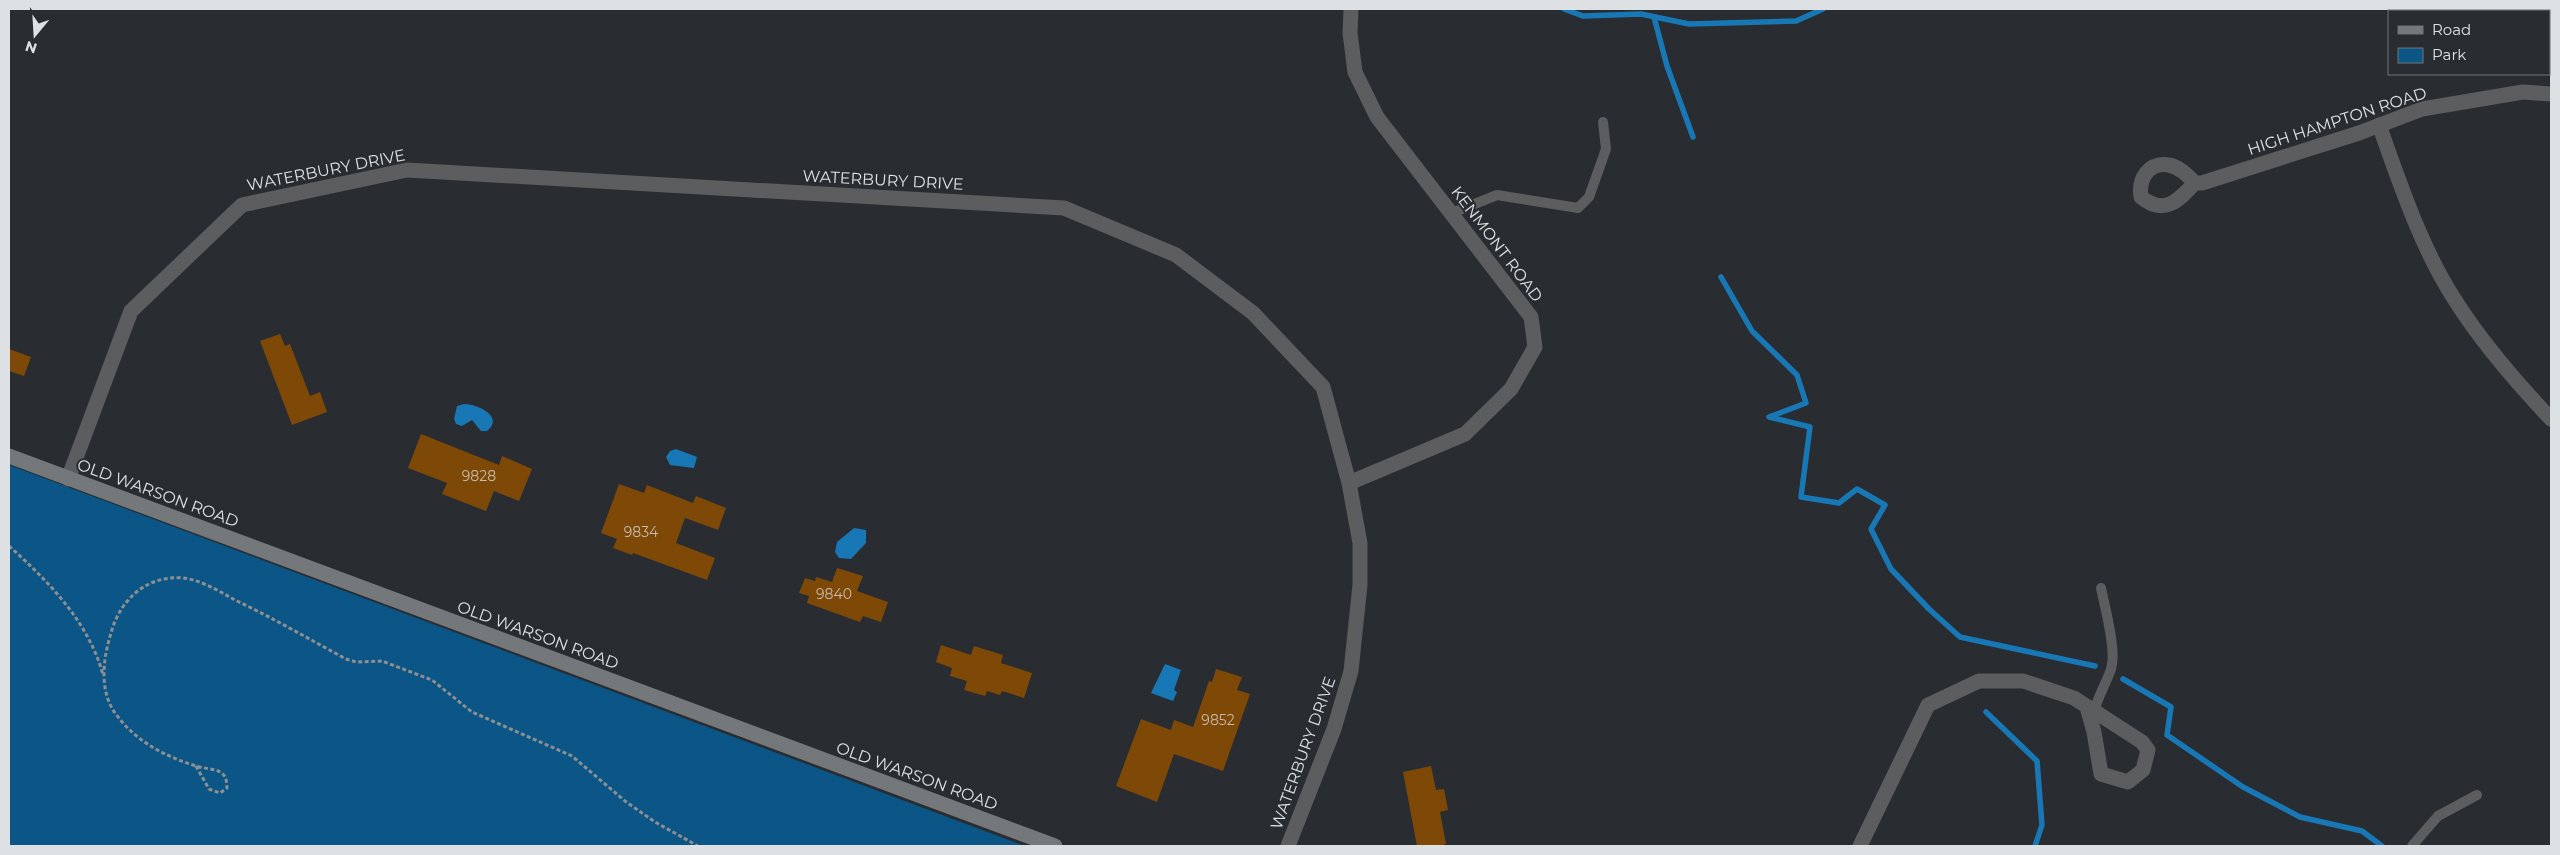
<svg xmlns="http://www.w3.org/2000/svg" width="2560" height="855" viewBox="0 0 2560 855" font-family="Montserrat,sans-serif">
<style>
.green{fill:#0b5686}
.water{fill:#1878b6}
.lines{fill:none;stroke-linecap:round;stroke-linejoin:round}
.stream{stroke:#1878b6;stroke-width:5.5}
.building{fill:#7e4807}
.path{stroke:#8c9093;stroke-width:3;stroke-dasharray:4 2.5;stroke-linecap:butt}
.lane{stroke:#5b5d5f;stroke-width:10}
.street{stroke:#5b5d5f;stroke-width:15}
.secondary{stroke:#75787b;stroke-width:15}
.labels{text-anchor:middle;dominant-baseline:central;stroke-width:4;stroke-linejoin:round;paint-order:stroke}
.number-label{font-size:14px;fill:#c6bbac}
.street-label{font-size:16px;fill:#dee1e3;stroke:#292d31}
</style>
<rect width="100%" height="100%" fill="#292d31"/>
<!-- green -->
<path class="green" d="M9,465L1025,846H9Z"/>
<!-- water -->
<g class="water">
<path d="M464,404C478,404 505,417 487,431H481L472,420L462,426L456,424L454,419L457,406Z"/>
<path d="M676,449L697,457L694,468L670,465L666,457L670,451Z"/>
<path d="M854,528L866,530V543L851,559L839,558L835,552L837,542Z"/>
<path d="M1165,664L1181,670L1174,690L1177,692L1173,701L1151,693Z"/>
</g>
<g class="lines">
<!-- stream -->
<g class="stream">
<path d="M1564,9L1583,16L1641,14L1689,24L1796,21L1823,9"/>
<path d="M1654,17L1667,66L1693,137"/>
<path d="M1721,277L1752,331L1797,375L1806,403L1769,417L1810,427L1801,497L1839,503L1857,489L1885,505L1871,529L1891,569L1929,609L1960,637L2095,666"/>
<path d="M2123,679L2171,707L2167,735L2243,787L2300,817L2362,831L2382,846"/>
<path d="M1986,712L2037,761L2042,825L2035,846"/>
</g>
</g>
<!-- building -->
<g class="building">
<path d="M280,334L285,346L290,344L310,396L320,392L327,412L292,425L260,341Z"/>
<path d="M9,349L31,357L24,376L9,371Z"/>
<path d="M421,434L499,465L502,456L532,469L519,501L494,491L486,511L442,494L447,483L408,468Z"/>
<path d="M619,484L644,493L647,485L693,503L696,496L726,508L718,530L685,518L676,543L715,558L707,580L633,553L632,555L613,548L617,539L601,533Z"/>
<path d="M837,568L863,576L857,591L888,602L881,622L863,616L860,622L807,603L809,596L799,593L805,578L815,581L816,577L832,582Z"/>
<path d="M941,645L971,655L974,646L1003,655L1001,663L1032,673L1024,698L1002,691L1000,695L987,691L985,696L964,690L967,681L950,676L952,668L936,662Z"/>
<path d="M1216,669L1242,677L1237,690L1250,694L1223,771L1174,754L1157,802L1116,786L1141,719L1171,730L1174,720L1193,727L1209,681L1212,682Z"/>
<path d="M1431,766L1436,790L1444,789L1448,810L1440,812L1446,844L1440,846H1417L1403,772Z"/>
</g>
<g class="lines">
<!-- path -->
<g class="path">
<path d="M9,546C48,581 89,622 103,675"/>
<path d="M196,766L209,789L220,793L227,788L226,778C219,767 208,770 196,766C164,756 135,741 115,713C99,690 103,659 111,633C120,600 146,575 183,578C201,580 219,591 235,600C273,618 309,639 346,659L356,662L382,661L432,680L472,712L572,756L625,801L655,822L698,846"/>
</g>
<!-- lane -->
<g class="lane">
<path d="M1452,213L1497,195L1578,208L1589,197L1606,149L1603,122"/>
<path d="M2094,712C2098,696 2106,684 2111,669C2117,651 2105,608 2101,588"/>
<path d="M2412,846L2438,816L2477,795"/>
</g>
<!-- street -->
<g class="street">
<path d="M2379,125C2400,183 2420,245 2453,297C2481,342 2515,381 2551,419"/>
<path d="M2195,183C2178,201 2164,216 2141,197C2138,178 2149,162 2169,165C2180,167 2188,176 2195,183H2202L2359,133L2422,109L2523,92L2551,94"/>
<path d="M68,479L131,311L242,205L407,170L1064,208L1176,255L1253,313L1323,387L1349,483L1360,543V585L1351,671L1334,729L1288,846"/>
<path d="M1349,483L1465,434L1511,389L1535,347L1531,317L1377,117L1355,72L1350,33L1351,9"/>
<path d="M1860,846L1928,705L1979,681H2023L2074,698L2142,742L2148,750L2143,770L2128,782L2101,774L2094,732L2087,707"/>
</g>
<!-- secondary -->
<path class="secondary" d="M9,456L1055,846"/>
</g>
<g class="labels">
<!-- number labels -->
<g class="number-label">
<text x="479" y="476">9828</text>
<text x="641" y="532">9834</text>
<text x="834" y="594">9840</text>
<text x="1218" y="720">9852</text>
</g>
<!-- street labels -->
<g class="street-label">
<text transform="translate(2337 121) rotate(-18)">HIGH HAMPTON ROAD</text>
<text transform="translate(326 170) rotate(-11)">WATERBURY DRIVE</text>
<text transform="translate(883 180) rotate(3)">WATERBURY DRIVE</text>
<text transform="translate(1497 244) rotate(53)">KENMONT ROAD</text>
<text transform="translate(158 493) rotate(20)">OLD WARSON ROAD</text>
<text transform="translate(538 635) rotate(20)">OLD WARSON ROAD</text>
<text transform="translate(1303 753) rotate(-70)">WATERBURY DRIVE</text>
<text transform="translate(917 776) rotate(20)">OLD WARSON ROAD</text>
</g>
</g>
<!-- border -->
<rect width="2560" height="855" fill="none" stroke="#dee1e3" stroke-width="20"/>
<!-- legend -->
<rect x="2388" y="10" width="162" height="65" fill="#292d31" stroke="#717578"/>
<rect x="2398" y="26" width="25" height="8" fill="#75787b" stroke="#717578"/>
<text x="2432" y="35" font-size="15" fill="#dee1e3">Road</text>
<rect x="2398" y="48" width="25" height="15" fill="#0b5686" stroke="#717578"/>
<text x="2432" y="60" font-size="15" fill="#dee1e3">Park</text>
<!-- north arrow -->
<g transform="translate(35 35) rotate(198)" stroke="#292d31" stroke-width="4" paint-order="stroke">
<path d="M0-4L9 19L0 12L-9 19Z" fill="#dee1e3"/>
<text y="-8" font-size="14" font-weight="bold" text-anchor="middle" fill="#dee1e3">N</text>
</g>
</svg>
